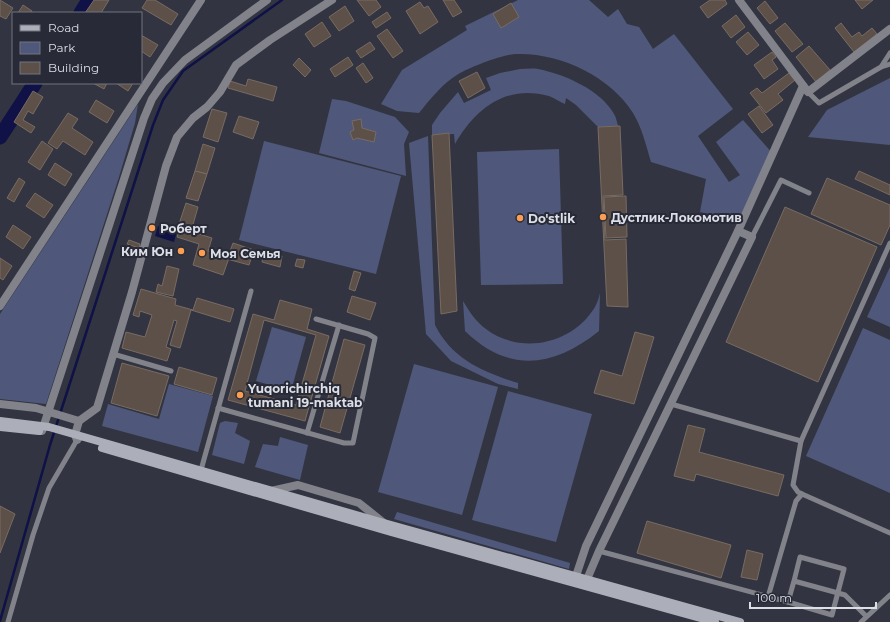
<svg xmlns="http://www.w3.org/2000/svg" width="890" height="622" viewBox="0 0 890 622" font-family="Montserrat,sans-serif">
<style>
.green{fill:#4f587b}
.water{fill:#0f1147}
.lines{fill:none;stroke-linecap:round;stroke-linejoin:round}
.stream{stroke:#0f1147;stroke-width:2.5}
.river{stroke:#0f1147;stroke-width:15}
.building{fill:#5d5048;stroke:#786b62;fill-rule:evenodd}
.lane{stroke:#82838a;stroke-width:5}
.street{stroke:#82838a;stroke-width:8}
.secondary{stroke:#acafb9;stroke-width:8}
.poi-dot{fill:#fb9e52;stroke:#282b37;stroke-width:1.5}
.labels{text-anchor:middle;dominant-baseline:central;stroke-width:4;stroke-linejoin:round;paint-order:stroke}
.poi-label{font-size:12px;font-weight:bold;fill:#dddfe7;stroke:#282b37;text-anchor:start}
</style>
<rect width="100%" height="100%" fill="#323541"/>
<!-- green -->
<g class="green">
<path d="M518,0H589L608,17L618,9L627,24L639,27L653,49L674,34L733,109L698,136L729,182L740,175L716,142L743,120L774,155L744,222L700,212L706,179L651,162C646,145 642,128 633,113C610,76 559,52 515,54C501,55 473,66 460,73C443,83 431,98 419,113L397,111L381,104L402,70L467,30L465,26Z"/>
<path d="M520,69C526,69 532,68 538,69C564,74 601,90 614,114C616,117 617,122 618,126L598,127L576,105L566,98L565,104C560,102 554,98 549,96C506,84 475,109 455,144L454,134L432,135V125L440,113L458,92L464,103L491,90L486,78L500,73Z"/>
<path d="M890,78V145L808,137L827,110Z"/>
<path d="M332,99L346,101L395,117L409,132L404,144L406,176L319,153Z"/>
<path d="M138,104L135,123L119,177L46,404L0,399V314Z"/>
<path d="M428,136L435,325C452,359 483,372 518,383V389L498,384L451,361L426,334L409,143Z"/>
<path d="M264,141L401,176L376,274L239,240Z"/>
<path d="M559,149L563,284L481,285L477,152Z"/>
<path d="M890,267V327L867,317Z"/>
<path d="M600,293L599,331C554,367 509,374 465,331L463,301C469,311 476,322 486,329C520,355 572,345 595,307C597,303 599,298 600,293Z"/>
<path d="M272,327L306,337L291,391L256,381Z"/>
<path d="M863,328L890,340V493L806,456Z"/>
<path d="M414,364L498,387L462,515L378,492Z"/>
<path d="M169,384L213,396L198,452L102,426L108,404L159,419Z"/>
<path d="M508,391L592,414L556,542L472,520Z"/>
<path d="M225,421L238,423L235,433L250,441L244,464L212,455L220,423Z"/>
<path d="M280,437L308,445L300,480L255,467L263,444L278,446Z"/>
<path d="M397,512L570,563L569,569L394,519Z"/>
</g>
<!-- water -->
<path class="water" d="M158,226L177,231L174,242L155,236Z"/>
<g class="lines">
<!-- stream -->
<path class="stream" d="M0,621L50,445L153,125L163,100L183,71L282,0"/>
<!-- river -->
<g class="river">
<path d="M81,13L89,0"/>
<path d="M0,137L35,83"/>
</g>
</g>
<!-- building -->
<g class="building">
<path d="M0,0L13,8L6,19L0,16Z"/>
<path d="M94,0H109L101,13H85Z"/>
<path d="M147,0H155L178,14L171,25L142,8Z"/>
<path d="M357,0H376L381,7L369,16Z"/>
<path d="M443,0H454L462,12L453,17Z"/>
<path d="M710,0H725L727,4L708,18L700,7Z"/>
<path d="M855,0H873L862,9Z"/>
<path d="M765,1L778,18L770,24L757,8Z"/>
<path d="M420,2L424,8L428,6L438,22L420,34L406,11Z"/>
<path d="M511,3L519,17L501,28L493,14Z"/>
<path d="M23,5L32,11L31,13H18Z"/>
<path d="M345,6L354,21L339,31L329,17Z"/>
<path d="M387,12L391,18L376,28L372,22Z"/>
<path d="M736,15L745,27L731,38L722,26Z"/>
<path d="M322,22L331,36L314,47L305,34Z"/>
<path d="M785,23L803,44L792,52L775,31Z"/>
<path d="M841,23L852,37L859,32L862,36L872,28L877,34L854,52L835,28Z"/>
<path d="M387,29L403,51L393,58L377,36Z"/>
<path d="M748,32L759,45L747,55L736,42Z"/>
<path d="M141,35L158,45L150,57L141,51Z"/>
<path d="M370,42L375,49L361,58L356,51Z"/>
<path d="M809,46L830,70L816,82L796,57Z"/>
<path d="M772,52L776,57L772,60L778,69L764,79L754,65Z"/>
<path d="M348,57L353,65L335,77L330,69Z"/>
<path d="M299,58L311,70L305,77L293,65Z"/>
<path d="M363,63L373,78L366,83L356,68Z"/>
<path d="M477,72L485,88L468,98L459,81Z"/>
<path d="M789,73L795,80L778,94L783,100L766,113L750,93L757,88L762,93Z"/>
<path d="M248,79L277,87L273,101L228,88L230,81L246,86Z"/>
<path d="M93,83H107L104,89Z"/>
<path d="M116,83H133L128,91Z"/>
<path d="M33,91L43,97L33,114L28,111L23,120L35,127L31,133L14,122Z"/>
<path d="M96,100L114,111L107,123L89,112Z"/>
<path d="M759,106L773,125L762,133L748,114Z"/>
<path d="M212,109L227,113L218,142L203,137Z"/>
<path d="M68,113L78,119L72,128L93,142L85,155L63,141L57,149L48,143Z"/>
<path d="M239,116L259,122L253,139L233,132Z"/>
<path d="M361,119L362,128L376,132L374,142L357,138L353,140L350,132L354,130L352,121Z"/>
<path d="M620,126L623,195L603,196L605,240L626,239L628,307L607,306L598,127Z"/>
<path d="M449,133L457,311L441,314L432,135Z"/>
<path d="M42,141L53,149L40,170L28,162Z"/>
<path d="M203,144L215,148L207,174L195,171Z"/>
<path d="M55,163L72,174L65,186L48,175Z"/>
<path d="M195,171L207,174L198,201L186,198Z"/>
<path d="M859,171L890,185V195L855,179Z"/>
<path d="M19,178L25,182L14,202L7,198Z"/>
<path d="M827,178L890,205V225L881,245L811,214Z"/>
<path d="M35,193L53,205L44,218L26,206Z"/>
<path d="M626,196L627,237L606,238L604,197Z"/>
<path d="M186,203L198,207L192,228L179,224Z"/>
<path d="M785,207L877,247L818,382L726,342Z"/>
<path d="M13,225L31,237L23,249L6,237Z"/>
<path d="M180,228L212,238L208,251L229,258L223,275L193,265L199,244L177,237Z"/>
<path d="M129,240L140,244L139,248L127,244Z"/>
<path d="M233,243L254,250L249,265L227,259Z"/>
<path d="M264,252L282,256L280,267L262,262Z"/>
<path d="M0,258L12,266L3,280L0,278Z"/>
<path d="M297,259L305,260L303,268L295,266Z"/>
<path d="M167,266L179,269L173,296L156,292L158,284L162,286Z"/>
<path d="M354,271L361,273L355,291L349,289Z"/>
<path d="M141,289L176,299L175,305L193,310L197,298L234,309L230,322L191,310L180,348L170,345L177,321L174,320L166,347L171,349L167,361L122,348L126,332L145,337L152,315L140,311L139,317L133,315Z"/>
<path d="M352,296L376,303L370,320L347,312Z"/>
<path d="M280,300L312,309L307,329L329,336L305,421L228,400L253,314L274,320ZM264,320L316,335L296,405L245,391Z"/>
<path d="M635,332L654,337L634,404L594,393L601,370L622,376Z"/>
<path d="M344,339L365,345L340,433L320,427Z"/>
<path d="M122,363L169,376L157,416L111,403Z"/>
<path d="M179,367L217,378L212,395L174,384Z"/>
<path d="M688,425L705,429L699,452L784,475L778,496L696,474L694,481L674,476Z"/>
<path d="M0,506L15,514L0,553Z"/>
<path d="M647,521L731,545L721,578L637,553Z"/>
<path d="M747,550L763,554L757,580L741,577Z"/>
</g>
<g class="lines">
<!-- lane -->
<g class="lane">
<path d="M890,53L881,67L890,64"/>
<path d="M808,92L819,103L881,67"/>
<path d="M752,237L781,180L809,193"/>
<path d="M890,243L801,441L793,485L798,492L802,494L890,533"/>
<path d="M113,354L171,371"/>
<path d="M671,404L801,441"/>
<path d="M218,408L344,443H353L375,338L368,334L316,319"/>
<path d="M307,433L339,325"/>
<path d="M201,470L251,291"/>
<path d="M599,551L788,602"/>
<path d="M794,581L788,602L832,615L844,569L800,557L794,581L838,593L845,595L866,616"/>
<path d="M768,597L796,501L802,494"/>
<path d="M8,622L33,535L49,488L77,440L80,439"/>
<path d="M861,622L890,595"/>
</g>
<!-- street -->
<g class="street">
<path d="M739,0L808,92L890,29"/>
<path d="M0,306L201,0"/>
<path d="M0,404L36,408L79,421"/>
<path d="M42,431L144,118L152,99L163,83L185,60L267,0"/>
<path d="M77,440L75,435L79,421L97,408L132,292L166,166L177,137L193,118L207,107L220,92L236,65L270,40L332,0"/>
<path d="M271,491L298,485L359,503L384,523"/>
<path d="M574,582L586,546L738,231L803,86"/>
<path d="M585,584L599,551L752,237L738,231"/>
</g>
<!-- secondary -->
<g class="secondary">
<path d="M0,421L49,427L384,523L740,622"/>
<path d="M0,427L39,431"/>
<path d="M102,448L391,532L715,622"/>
</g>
</g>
<!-- markers -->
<g class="poi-dot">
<circle cx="603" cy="217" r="4"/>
<circle cx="520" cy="218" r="4"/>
<circle cx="152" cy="228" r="4"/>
<circle cx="181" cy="251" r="4"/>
<circle cx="202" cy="253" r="4"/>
<circle cx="240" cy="395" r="4"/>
</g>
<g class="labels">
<!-- poi labels -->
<g class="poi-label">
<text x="611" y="217">Дустлик-Локомотив</text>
<text x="528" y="218">Do'stlik</text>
<text x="160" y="228">Роберт</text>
<text x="173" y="251" text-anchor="end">Ким Юн</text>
<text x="210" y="253">Моя Семья</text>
<text x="248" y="388">Yuqorichirchiq<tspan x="248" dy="14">tumani 19-maktab</tspan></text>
</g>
</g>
<!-- legend -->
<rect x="12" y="12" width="130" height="72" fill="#282b37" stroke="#70737d"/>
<rect x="20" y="25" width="20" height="6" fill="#acafb9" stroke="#70737d"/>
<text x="48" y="32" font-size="12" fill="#dddfe7">Road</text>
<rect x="20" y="42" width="20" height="12" fill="#4f587b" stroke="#70737d"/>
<text x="48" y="52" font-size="12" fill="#dddfe7">Park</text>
<rect x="20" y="62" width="20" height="12" fill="#5d5048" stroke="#70737d"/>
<text x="48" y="72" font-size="12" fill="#dddfe7">Building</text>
<!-- scale -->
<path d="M750 602v6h126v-6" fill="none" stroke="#dddfe7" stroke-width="2"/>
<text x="756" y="602" font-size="12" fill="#dddfe7" stroke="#282b37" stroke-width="3" paint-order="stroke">100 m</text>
</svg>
